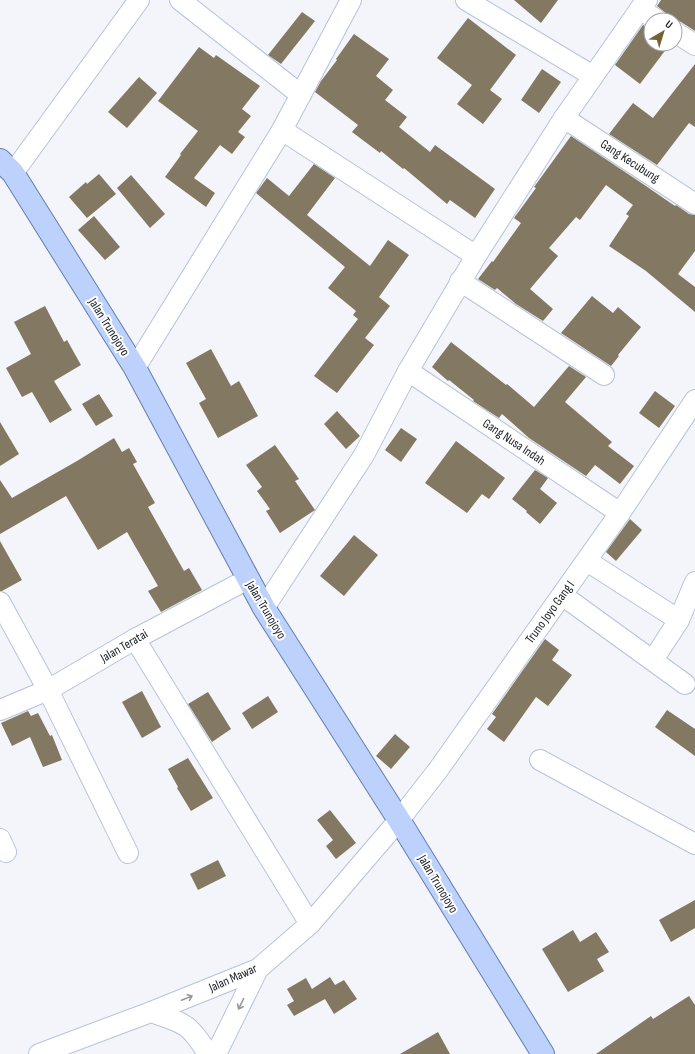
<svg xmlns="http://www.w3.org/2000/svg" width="695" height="1054" viewBox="0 0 695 1054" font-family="'Sofia Sans Condensed',sans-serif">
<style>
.building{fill:#837861}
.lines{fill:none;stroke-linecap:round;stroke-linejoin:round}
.minor-casing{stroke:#b6c3db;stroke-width:22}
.primary-casing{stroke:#657eaf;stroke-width:24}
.minor{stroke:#fff;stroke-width:20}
.primary{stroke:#bcd2fc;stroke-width:22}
.oneway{stroke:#96989c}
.labels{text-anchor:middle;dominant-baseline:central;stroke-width:4;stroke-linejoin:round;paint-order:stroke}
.street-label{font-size:13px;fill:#161b24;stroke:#fff}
</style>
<rect width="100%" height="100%" fill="#f3f5fa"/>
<!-- building -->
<g class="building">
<path d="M514,0H558L541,23Z"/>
<path d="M661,0H695V31L681,22L675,20H668L667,14L657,6Z"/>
<path d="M302,12L315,21L281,64L268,55Z"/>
<path d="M468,18L516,55L490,90L502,99L483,124L457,104L472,85L437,58Z"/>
<path d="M643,25L651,30V44H670L640,84L615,65Z"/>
<path d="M354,34L389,59L376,76L393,90L385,100L407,117L399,127L430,152L435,145L495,189L475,218L450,200L447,204L404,168L403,169L381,151L380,153L352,132L358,125L315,92L321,81L337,60L336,59Z"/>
<path d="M199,47L214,58L216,55L260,86L242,109L251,116L238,132L245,137L232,154L220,145L194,178L215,193L206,207L165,177L181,155L180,154L198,131L158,101Z"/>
<path d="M695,64V127L689,123L657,165L609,134L633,103L653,118Z"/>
<path d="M542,69L561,82L539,113L521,100Z"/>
<path d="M139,77L157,93L127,128L108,112Z"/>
<path d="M571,136L643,184L675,206L676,205L689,214L695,215V251L678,274L695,287V312L646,271L609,246L629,216L626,214L633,205L606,185L580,220L576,217L549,248L558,256L530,289L553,309L543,321L516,304L497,288L495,290L478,279L492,261L493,262L521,223L514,218L536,188L534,187Z"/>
<path d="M314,164L335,178L307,215L370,266L388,240L409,255L379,297L390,306L365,338L374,345L337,393L314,376L358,319L353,315L356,311L328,288L345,267L256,193L267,178L289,196Z"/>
<path d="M99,174L116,194L87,218L69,197L86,182L87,184Z"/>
<path d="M131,175L165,214L150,228L117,188Z"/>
<path d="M94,216L120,247L105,260L78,230Z"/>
<path d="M592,296L613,313L618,307L641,327L618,355L619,356L611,366L561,333Z"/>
<path d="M45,306L64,342L67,340L81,365L54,381L72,410L50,423L32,392L22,397L6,368L31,354L14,322Z"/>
<path d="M451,342L506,385L507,384L534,407L569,366L586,377L565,402L612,442L608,446L634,466L620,484L595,465L586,476L529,438L502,414L499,418L473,401L474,400L449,380L448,381L432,367Z"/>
<path d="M211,349L231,386L239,381L258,416L218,438L199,403L206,399L186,363Z"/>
<path d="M655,391L675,406L659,428L639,413Z"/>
<path d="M99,394L113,416L96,426L82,404Z"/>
<path d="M337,411L360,436L346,449L324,424Z"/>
<path d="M0,422L19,454L0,466Z"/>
<path d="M401,428L417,439L401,462L385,450Z"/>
<path d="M114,438L122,452L129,448L137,462L133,464L155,503L148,507L184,571L189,568L202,590L161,612L148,591L158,586L127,532L98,550L66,496L0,534V480L12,498L77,461Z"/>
<path d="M456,441L505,478L489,499L482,494L467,513L425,483Z"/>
<path d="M275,445L299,479L295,481L315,510L280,533L266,511L270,509L257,491L262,487L246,465Z"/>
<path d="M535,470L548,478L540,489L557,503L540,524L526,512L527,511L512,499Z"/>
<path d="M630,519L642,530L616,561L606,552Z"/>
<path d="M354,535L378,555L344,596L320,576Z"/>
<path d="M0,541L22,580L2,591H0Z"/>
<path d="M545,639L559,650L552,660L572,675L548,706L536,697L504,742L487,729L496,717L492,714Z"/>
<path d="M142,691L161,727L142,738L122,702Z"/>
<path d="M208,692L231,729L212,742L188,704Z"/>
<path d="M268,696L278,712L252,729L242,713Z"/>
<path d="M667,710L695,729V756L655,727Z"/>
<path d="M28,711L31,716L38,713L50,736L52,735L62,760L43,767L30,737L12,746L1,723Z"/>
<path d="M395,734L410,747L391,769L376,756Z"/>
<path d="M188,758L213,798L191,811L177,788L178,787L168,769Z"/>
<path d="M330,810L356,843L336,859L326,846L333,840L317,820Z"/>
<path d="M218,860L226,876L198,890L190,874Z"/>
<path d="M695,900V928L671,942L659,920Z"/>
<path d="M573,930L580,942L596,932L609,952L597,959L604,971L568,992L542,949Z"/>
<path d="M330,977L335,985L344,980L357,999L334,1014L325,999L294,1016L287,1005L294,1001L287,989L306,978L312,989Z"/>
<path d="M689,996L695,1005V1054H596L651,1016L653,1019Z"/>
<path d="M438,1032L450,1054H400Z"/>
</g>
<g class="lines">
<!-- minor casing -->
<g class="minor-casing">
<g id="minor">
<path d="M180,0L301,95"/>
<path d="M466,0L593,76"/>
<path d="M647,0L640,9L657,20"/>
<path d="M675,32L695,45"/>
<path d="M564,118L695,204"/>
<path d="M282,130L351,0"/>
<path d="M13,173L139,0"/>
<path d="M460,281L604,375"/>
<path d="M135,368L282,130L476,256"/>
<path d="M408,371L620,513"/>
<path d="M587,561L679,620"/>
<path d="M562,595L685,684"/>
<path d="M0,602L48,690L128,853"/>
<path d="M264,608L364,455L408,371L476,256L564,118L640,9"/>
<path d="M135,639L310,924"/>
<path d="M653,660L679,620L695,582"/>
<path d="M0,710L48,690L135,639L248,579"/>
<path d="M540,760L695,844"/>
<path d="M0,839L6,852"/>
<path d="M151,1012C184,1023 189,1023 208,1054"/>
<path d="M39,1054L151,1012L258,969L310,924L399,820L438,770L620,513L695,400"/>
<path d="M216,1054L258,969"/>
</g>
</g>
<!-- primary casing -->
<g class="primary-casing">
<path id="primary" d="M0,160L13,173L135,368L264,608L399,820L543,1054"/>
</g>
<!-- minor -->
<use href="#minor" class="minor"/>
<!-- primary -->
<use href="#primary" class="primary"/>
</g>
<!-- one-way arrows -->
<defs><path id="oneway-shaft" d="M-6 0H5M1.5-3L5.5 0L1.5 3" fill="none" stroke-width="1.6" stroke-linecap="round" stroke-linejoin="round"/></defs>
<g class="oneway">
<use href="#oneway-shaft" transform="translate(187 998) rotate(-22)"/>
<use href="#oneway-shaft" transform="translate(241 1004) rotate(116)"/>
</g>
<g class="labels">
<!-- street labels -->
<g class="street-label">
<text transform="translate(630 161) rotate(33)">Gang Kecubung</text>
<text transform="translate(109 327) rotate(58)">Jalan Trunojoyo</text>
<text transform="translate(514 442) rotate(34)">Gang Nusa Indah</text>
<text transform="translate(266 610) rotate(59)">Jalan Trunojoyo</text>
<text transform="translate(550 612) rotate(-54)">Truno Joyo Gang I</text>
<text transform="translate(124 646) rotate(-30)">Jalan Teratai</text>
<text transform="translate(438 884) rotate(59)">Jalan Trunojoyo</text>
<text transform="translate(233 978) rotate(-24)">Jalan Mawar</text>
</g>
</g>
<!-- north arrow -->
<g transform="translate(663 32) rotate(38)"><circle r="19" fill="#ffffff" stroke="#a2a4a7"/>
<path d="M0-3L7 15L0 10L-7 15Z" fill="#766130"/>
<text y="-6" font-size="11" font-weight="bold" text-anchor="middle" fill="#161b24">U</text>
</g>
</svg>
